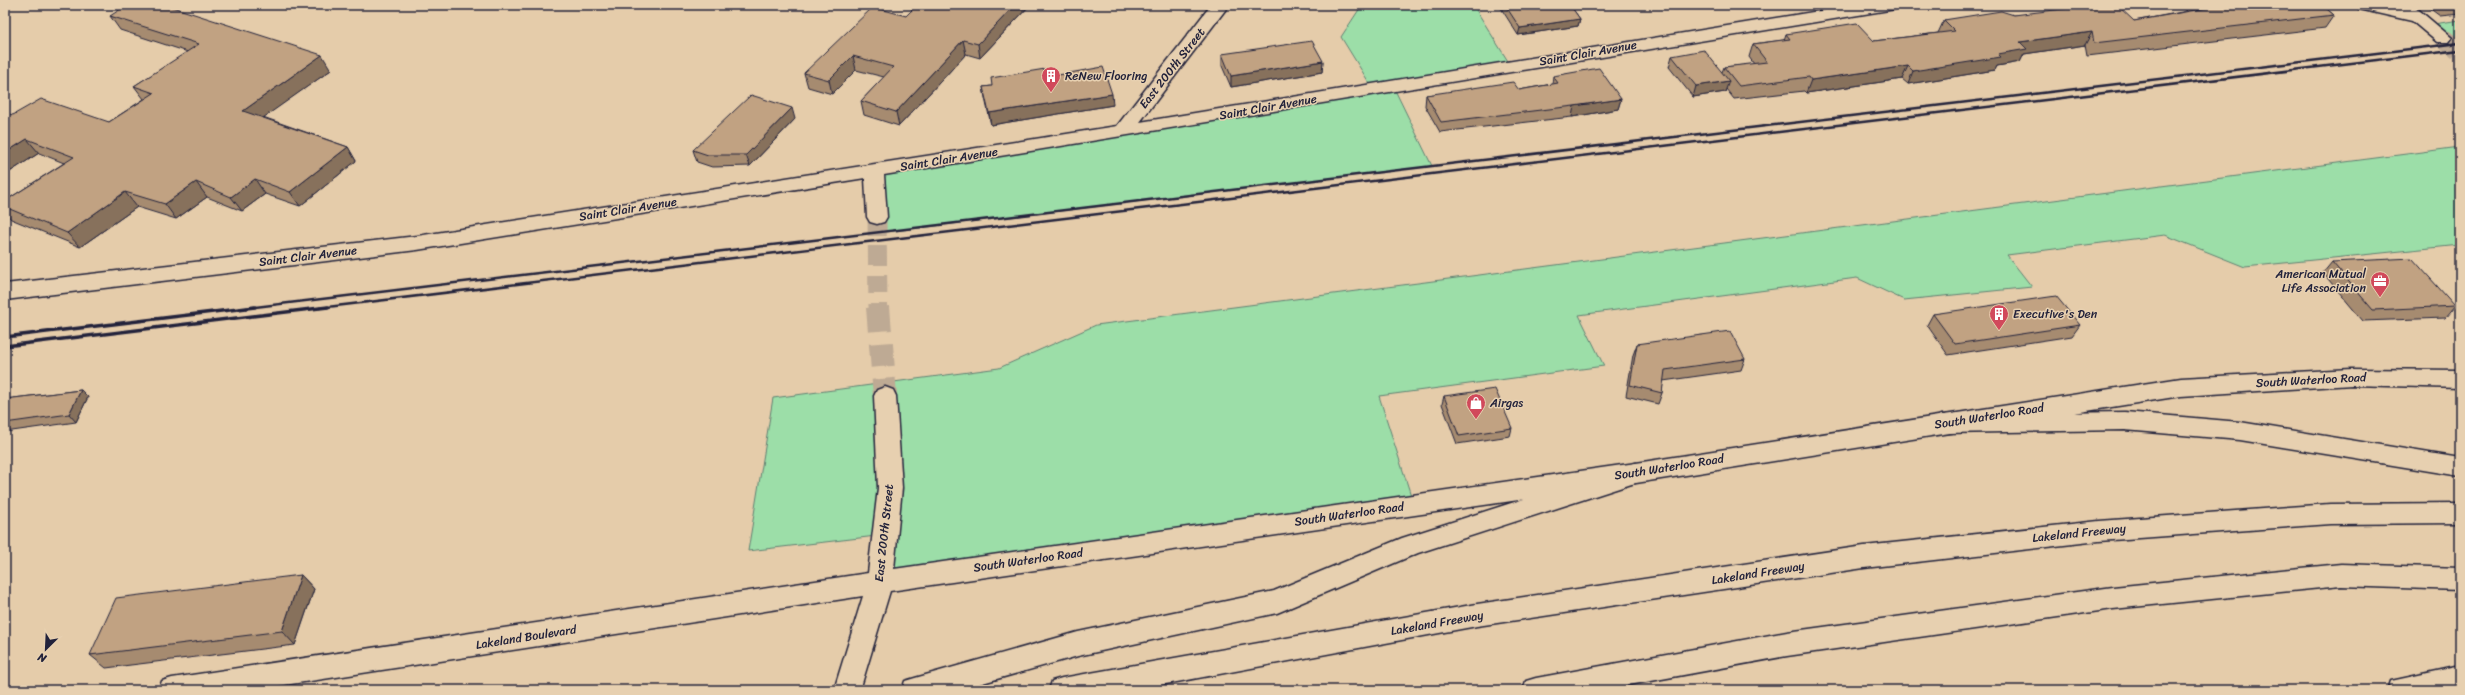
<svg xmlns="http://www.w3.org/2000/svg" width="2465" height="695" viewBox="0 0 2465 695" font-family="Sriracha,sans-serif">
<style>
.green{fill:#9cdea8;stroke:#5f8072}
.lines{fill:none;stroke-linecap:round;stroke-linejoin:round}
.minor-tunnel-far1{stroke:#beaa94;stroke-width:19;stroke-dasharray:19 10;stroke-linecap:butt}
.minor-tunnel{stroke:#beaa94;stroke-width:24;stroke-dasharray:24 12;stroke-linecap:butt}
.minor-casing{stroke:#22223b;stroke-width:3}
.highway-casing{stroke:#22223b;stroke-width:3}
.minor{fill:#e7d0b0;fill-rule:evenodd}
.highway{fill:#e7d0b0;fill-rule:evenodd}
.rail-far1{stroke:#22223b;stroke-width:2.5}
.rail{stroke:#22223b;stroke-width:3.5}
.wall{fill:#a68b70;stroke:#22223b}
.shaded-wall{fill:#87715b;stroke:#22223b}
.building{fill:#c1a282;stroke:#22223b}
.labels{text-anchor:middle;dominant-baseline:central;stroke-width:3;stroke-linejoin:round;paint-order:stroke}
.street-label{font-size:12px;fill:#22223b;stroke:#e7d0b0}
.poi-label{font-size:12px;fill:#22223b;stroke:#e7d0b0;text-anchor:start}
</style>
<rect width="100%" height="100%" fill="#e5ccaa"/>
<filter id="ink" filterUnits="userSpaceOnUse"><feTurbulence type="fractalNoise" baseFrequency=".025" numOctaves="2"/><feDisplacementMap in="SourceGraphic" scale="8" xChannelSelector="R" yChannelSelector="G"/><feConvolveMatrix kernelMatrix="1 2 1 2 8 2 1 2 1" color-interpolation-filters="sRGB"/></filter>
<g filter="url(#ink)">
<!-- green -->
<g class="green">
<path d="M1362,5H1473L1511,66L1393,86L1432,166L878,233L874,170L1373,89L1341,37Z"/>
<path d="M2460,20V43L2450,44L2427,25Z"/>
<path d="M2460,147V245L2245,267L2165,235L2007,255L2032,287L1904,300L1857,278L1579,315L1604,366L1379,396L1414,505L880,582L885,535L748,551L773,398L999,368L1096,325Z"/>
</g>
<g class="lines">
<!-- minor-tunnel-far1 -->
<g class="minor-tunnel-far1">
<path d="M2443,38L2460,51"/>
<path d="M877,217L878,308"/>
</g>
<!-- minor-tunnel -->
<path class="minor-tunnel" d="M878,307L885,396"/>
<!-- minor casing -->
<g class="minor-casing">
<g id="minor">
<path d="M1211,5H1229L1140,122L1856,5H1898L1895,9L1889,10L884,175L887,217L884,222L877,224L870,222L867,217L865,178L417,250L5,300V284L417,236L1117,126Z"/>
<path d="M2356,5H2386L2399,8L2402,5H2413L2452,38L2449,42H2437L2412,21L2359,9Z"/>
<path d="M2352,369L2460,370V388L2352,385L2181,396L1636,483L890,591L860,690H834L863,596L252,690H159L162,681L172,678L868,573L878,488L874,396L877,390L885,387L893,390L896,396L902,488L894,569L1636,463L2181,378Z"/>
</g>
</g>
<!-- highway casing -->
<g class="highway-casing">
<g id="highway">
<path d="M2125,412L2240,422L2460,458V476L2240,440L2125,430L1942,433L1934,430L1930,424L1934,418L1942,415Z"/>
<path d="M1636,463L1644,466L1648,473L1644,480L1418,553L1277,613L1078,656L958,690H902L905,681L915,678L1078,632L1274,591L1402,538Z"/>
<path d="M2460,503V523L2330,524L2099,541L1864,568L1477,626L1134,690H1049L1052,681L1062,678L1477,604L1864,546L2099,521L2330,504Z"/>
<path d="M2341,564L2460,568V590L2341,586L2113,609L1787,656L1602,690H1523L1526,681L1536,678L1787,632L2113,587Z"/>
<path d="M2460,666V690H2388L2391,681Z"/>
</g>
</g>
<!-- minor -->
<use href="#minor" class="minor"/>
<!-- highway -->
<use href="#highway" class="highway"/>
<!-- rail-far1 -->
<g class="rail-far1">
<path d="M246,308L2460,43"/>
<path d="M319,308L2460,50"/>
</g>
<!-- rail -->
<g class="rail">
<path d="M5,337L255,307"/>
<path d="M5,346L328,307"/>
</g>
</g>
<!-- wall -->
<g class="wall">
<path d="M1030,5L980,58L966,54L899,126L864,115L861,101L884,77L856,70L832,94L808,87L804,73L906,16Z"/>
<path d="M1499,5H1570L1580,19L1578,26L1518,35Z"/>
<path d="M2179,5H2322L2334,15L2325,28L2087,56L2085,45L2024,54L2020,62L1997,66L1995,70L1908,84L1902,79L1806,93L1804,91L1734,99L1726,89L1725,92L1693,97L1669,67L1672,56L1722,72L1724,67L1754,64L1749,57L1753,44L1784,40L1786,34L1874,41L1938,33L1944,20L2014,15L2134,21L2187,11Z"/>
<path d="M2425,5H2460V14L2440,16Z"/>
<path d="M110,16L331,70L263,117L348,147L356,161L300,206L265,194L242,211L207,197L176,219L137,207L80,247L11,219L5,212V201L64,163L39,153L5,175L13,115L109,122L144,99L134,86L188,52L120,30Z"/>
<path d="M1222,54L1323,61L1322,72L1231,87L1222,66Z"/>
<path d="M1553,76L1621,99L1618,109L1572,117L1440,132L1425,106L1426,95L1519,90L1552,84Z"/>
<path d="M1047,77L1113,105L991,125L985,98L983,87L992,86Z"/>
<path d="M795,119L750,166L712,167L697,162L693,150Z"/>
<path d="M2332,262L2455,306L2445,318L2363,321L2323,273Z"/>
<path d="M1933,314L2080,325L2072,336L1948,355L1927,325Z"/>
<path d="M1637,344L1745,359L1741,370L1663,381L1662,393L1658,404L1626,396L1633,355Z"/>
<path d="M81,390L88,397L76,422L5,432V399Z"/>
<path d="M1444,396L1512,428L1510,436L1457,444L1442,404Z"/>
<path d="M301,575L314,589L295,645L106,668L90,655Z"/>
</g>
<!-- shaded-wall -->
<g class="shaded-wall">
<path d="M1015,5H1030L980,58L978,44Z"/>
<path d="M1580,19L1578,26L1518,35L1520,28Z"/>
<path d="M2092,32L2085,45L2024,54L2020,62L1997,66L1995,70L1908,84L1913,71L1998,54L2020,42Z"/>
<path d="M963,40L966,54L899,126L896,112Z"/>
<path d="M322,55L331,70L253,125L243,111Z"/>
<path d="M853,56L856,70L832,94L829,80Z"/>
<path d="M1323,61L1322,72L1231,87V76Z"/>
<path d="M1908,66L1902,79L1806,93L1811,80Z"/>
<path d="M1729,81L1725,92L1693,97L1696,86Z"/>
<path d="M1112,94L1113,105L991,125L989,113Z"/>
<path d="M1621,99L1618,109L1572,117L1574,106Z"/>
<path d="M792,108L795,119L750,166L746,155Z"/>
<path d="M27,139L39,153L5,175V153Z"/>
<path d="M348,147L356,161L300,206L290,192Z"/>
<path d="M255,179L265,194L242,211L231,197Z"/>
<path d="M196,182L207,197L176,219L165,204Z"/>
<path d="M125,192L137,207L80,247L67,233Z"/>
<path d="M81,390L88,397L76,422L69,414Z"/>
<path d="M301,575L314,589L295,645L282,631Z"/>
</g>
<!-- building -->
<g class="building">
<path d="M127,5H166L322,55L243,111L348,147L290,192L255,179L231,197L196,182L165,204L125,192L67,233L5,207V201L74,157L27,139L5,153V113L13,115L41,99L109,122L154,93L134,86L199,44L110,16Z"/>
<path d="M917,5H1015L978,44L963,40L896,112L861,101L893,67L853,56L829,80L804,73L873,7L906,16Z"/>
<path d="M1505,5H1570L1580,19L1520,28Z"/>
<path d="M2095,5H2117L2134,21L2207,8L2203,5H2322L2334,15L2094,43L2092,32L2020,42L2027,49L1998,54L2001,57L1913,71L1908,66L1811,80L1809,77L1739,86L1724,67L1767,62L1753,44L1790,39L1786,34L1857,23L1874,41L1955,31L1944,20L2001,11L2014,15Z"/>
<path d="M1312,41L1323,61L1231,76L1222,54Z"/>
<path d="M1704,50L1729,81L1696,86L1672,56Z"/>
<path d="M1103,67L1112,94L989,113L983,87L992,86L991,78L1045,69L1047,77Z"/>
<path d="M1599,68L1621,99L1574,106L1441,122L1426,95L1513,82L1519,90L1558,83L1553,76Z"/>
<path d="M751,95L792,108L746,155H708L693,150Z"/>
<path d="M2412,258L2455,306L2373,310L2332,262Z"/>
<path d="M2056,296L2080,325L1955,344L1933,314Z"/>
<path d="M1730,331L1745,359L1665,370L1662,393L1630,385L1637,344Z"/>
<path d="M1495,389L1512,428L1459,436L1444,396Z"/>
<path d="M81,390L69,414L5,423V399Z"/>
<path d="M301,575L282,631L90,655L116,598Z"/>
</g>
</g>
<!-- icons -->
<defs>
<g id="building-pin" transform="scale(1)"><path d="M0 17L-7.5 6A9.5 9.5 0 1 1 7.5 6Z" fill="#d1495b" stroke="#e7d0b0"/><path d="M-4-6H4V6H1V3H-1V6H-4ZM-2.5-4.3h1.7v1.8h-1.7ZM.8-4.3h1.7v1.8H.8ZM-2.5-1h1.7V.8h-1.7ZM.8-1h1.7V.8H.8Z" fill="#fff"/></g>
<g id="office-pin" transform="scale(1)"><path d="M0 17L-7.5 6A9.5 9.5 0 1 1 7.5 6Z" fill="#d1495b" stroke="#e7d0b0"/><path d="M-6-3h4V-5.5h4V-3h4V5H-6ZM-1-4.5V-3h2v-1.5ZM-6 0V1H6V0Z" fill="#fff"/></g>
<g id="shop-pin" transform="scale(1)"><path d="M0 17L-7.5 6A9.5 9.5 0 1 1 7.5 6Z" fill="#d1495b" stroke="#e7d0b0"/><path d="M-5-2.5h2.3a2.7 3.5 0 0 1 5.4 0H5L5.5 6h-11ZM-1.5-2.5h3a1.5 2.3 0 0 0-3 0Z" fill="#fff"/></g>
</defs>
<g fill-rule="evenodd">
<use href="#building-pin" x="1051" y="76"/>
<use href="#office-pin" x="2380" y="281"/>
<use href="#building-pin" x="1999" y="314"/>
<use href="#shop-pin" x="1476" y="403"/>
</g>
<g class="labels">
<!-- street labels -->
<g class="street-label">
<text transform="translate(1588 53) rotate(-10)">Saint Clair Avenue</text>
<text transform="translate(1172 68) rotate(-52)">East 200th Street</text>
<text transform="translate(1268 107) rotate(-10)">Saint Clair Avenue</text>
<text transform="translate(949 159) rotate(-9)">Saint Clair Avenue</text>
<text transform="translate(628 209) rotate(-9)">Saint Clair Avenue</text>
<text transform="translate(308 256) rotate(-7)">Saint Clair Avenue</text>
<text transform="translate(2311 380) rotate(-3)">South Waterloo Road</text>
<text transform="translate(1989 416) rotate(-9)">South Waterloo Road</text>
<text transform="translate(1669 467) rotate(-9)">South Waterloo Road</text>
<text transform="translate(1349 514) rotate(-8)">South Waterloo Road</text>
<text transform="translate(884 533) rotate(-84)">East 200th Street</text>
<text transform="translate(2079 533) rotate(-6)">Lakeland Freeway</text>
<text transform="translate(1028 560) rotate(-8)">South Waterloo Road</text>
<text transform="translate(1758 573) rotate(-9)">Lakeland Freeway</text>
<text transform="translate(1437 623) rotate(-10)">Lakeland Freeway</text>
<text transform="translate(526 637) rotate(-9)">Lakeland Boulevard</text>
</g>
<!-- poi labels -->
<g class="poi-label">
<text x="1065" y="76">ReNew Flooring</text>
<text x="2366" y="274" text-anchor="end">American Mutual<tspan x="2366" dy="14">Life Association</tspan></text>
<text x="2013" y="314">Executive's Den</text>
<text x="1490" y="403">Airgas</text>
</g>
</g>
<!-- margin -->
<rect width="2465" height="695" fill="none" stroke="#e7d0b0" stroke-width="20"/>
<rect x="10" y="10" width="2445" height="675" fill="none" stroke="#22223b" stroke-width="1.5" filter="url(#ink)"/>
<!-- north arrow -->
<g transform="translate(46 649) rotate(204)" stroke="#e7d0b0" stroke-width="3" paint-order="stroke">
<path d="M0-3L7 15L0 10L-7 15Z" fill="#22223b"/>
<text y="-6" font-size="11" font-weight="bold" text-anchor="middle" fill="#22223b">N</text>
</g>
</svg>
